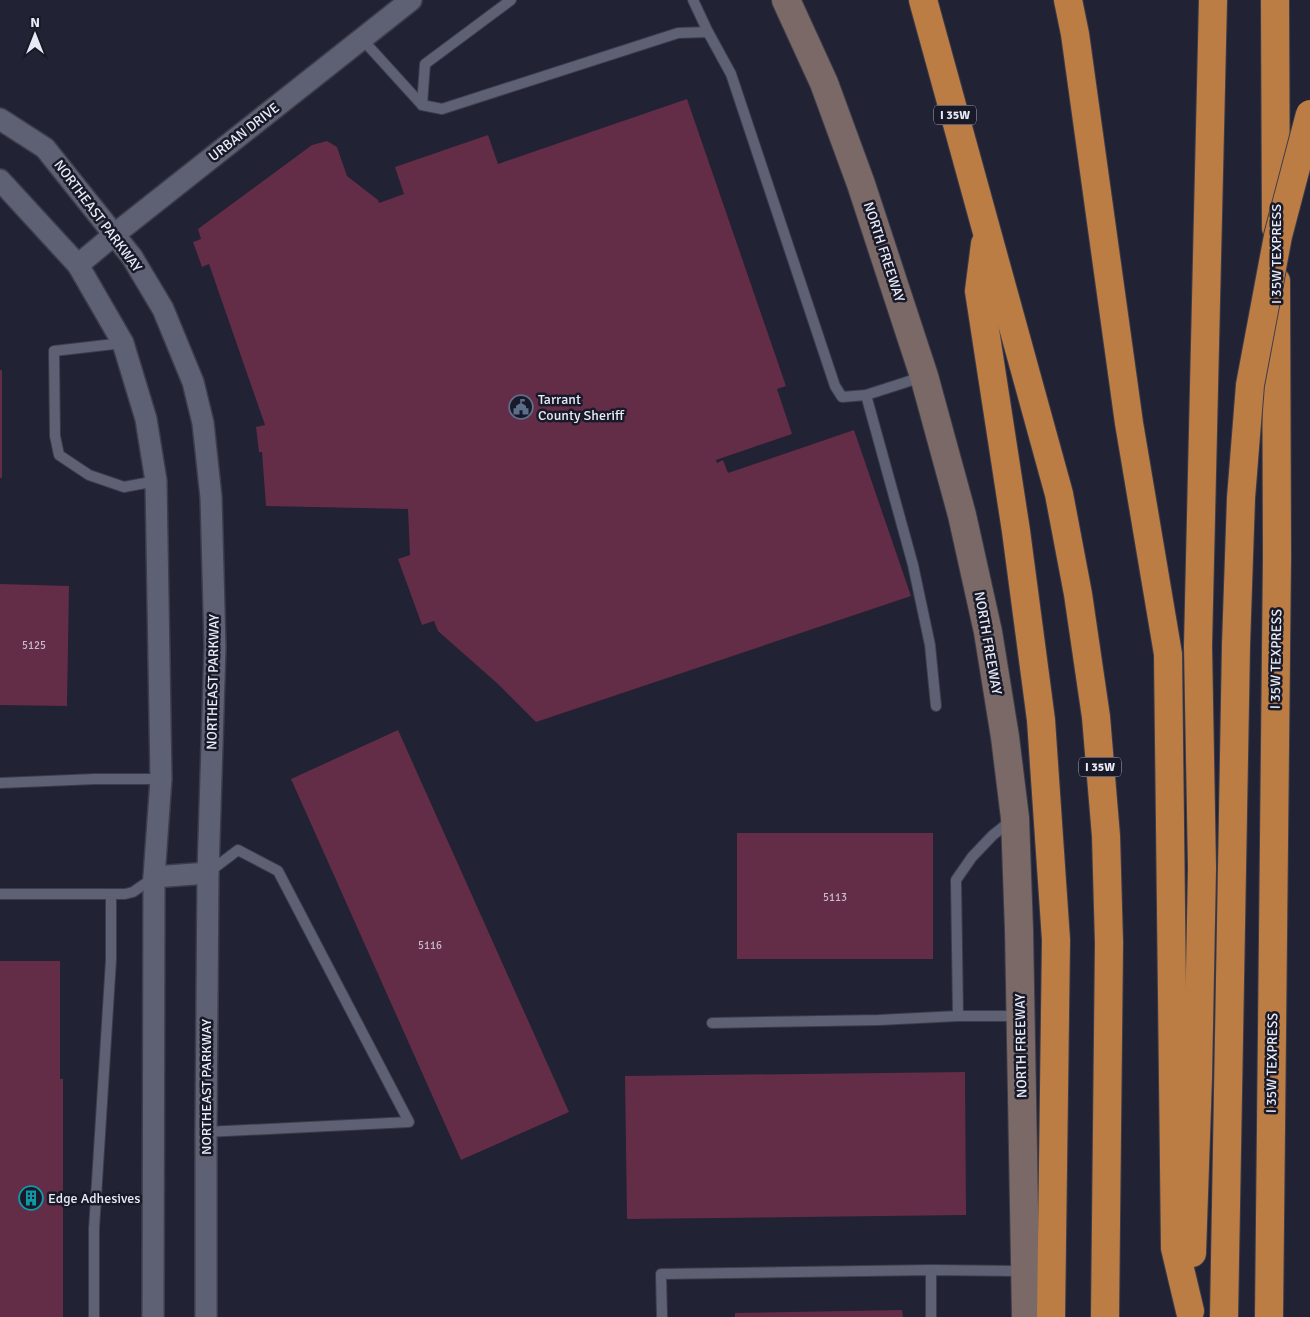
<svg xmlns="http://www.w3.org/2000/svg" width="1310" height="1317" viewBox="0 0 1310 1317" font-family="Signika,sans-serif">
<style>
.building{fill:#632c47}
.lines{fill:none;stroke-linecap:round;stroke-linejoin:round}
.lane-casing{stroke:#3c3c4a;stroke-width:12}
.street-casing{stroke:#3c3c4a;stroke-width:24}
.secondary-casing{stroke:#3c3c4a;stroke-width:30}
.highway-casing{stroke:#3c3c4a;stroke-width:30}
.lane{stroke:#5e6174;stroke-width:10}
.street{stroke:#5e6174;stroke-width:21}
.secondary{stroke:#7a6966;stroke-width:28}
.highway{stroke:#bc7d45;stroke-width:28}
.highway-bridge-casing{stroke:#3c3c4a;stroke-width:30;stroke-linecap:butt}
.highway-bridge{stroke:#bc7d45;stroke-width:28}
.labels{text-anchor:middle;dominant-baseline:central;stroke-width:5;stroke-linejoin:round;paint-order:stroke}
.number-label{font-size:11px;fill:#c7baca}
.shield{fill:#181929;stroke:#aaabb8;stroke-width:1}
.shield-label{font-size:12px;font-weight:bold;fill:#e8eaf5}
.street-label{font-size:14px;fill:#e8eaf5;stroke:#181929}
.poi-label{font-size:14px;fill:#e8eaf5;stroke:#181929;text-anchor:start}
</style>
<rect width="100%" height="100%" fill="#212233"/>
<!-- building -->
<g class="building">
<path d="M687,99L786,386L777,389L792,434L716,460L717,463L723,460L728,473L854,430L911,596L536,722L498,684L438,631L434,621L422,625L398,559L410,555L408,509L266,506L262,452H259L256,427L265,425L209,264L202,267L193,242L201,239L198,229L312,145L327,141L337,147L347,176L378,200L379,203L404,194L395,167L488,135L498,164Z"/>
<rect x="0" y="370" width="2" height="108"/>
<path d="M0,584L69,586L67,706L0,705Z"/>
<path d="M398,730L569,1112L461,1160L291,779Z"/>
<rect x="737" y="833" width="196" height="126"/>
<path d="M0,961H60V1079H63V1317H0Z"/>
<path d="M965,1072L966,1215L627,1219L625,1076Z"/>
<path d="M902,1310L903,1317H735V1313Z"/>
</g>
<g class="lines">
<!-- lane casing -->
<g class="lane-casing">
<g id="lane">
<path d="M693,0L708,32"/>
<path d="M362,39L422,105L442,109L678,33L708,32L731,74L835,386L842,397L866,395L922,377"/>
<path d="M422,105L425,64L511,0"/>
<path d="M123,343L54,351L55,436L59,455L89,475L124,487L156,481"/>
<path d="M866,395L913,565L930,645L936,706"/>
<path d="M0,783L95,779H161"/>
<path d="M0,894H125L133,892L153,878"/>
<path d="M958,1016L956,880L972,857L993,835L1012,820"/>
<path d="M712,1023L879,1020L958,1016H1019"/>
<path d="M206,1132L409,1122L278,871L238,850L209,872"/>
<path d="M931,1270V1317"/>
<path d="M94,1317V1229L111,960V894"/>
<path d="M662,1317L661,1274L931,1270L1025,1271"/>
</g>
</g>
<!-- street casing -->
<g class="street-casing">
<g id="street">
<path d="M0,119L45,148L132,257L163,309L193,382L203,423L211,497L215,647L208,873L206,1132V1317"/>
<path d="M0,180L78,265L123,343L146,419L156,481L161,779L154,877L153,1317"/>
<path d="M78,265L115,234L411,0"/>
<path d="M154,877L208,873"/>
</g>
</g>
<!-- secondary casing -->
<g class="secondary-casing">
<path id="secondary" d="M786,0L824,83L861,184L924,376L962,515L988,632L1005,737L1015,818L1019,930L1026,1317"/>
</g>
<!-- highway casing -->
<g class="highway-casing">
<g id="highway">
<path d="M923,0L1059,494L1078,594L1096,717L1106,836L1109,943L1105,1317"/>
<path d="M1068,0L1075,34L1129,423L1168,654L1175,1248L1190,1311"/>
<path d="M1275,0L1276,228"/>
<path d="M985,244L979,291L1016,531L1041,720L1056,940L1051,1317"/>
<path d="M1192,1253L1198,1077L1202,868L1198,646L1213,0"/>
<path d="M1224,1317L1236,645"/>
<path d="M1269,1317L1277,556L1276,281"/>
</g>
</g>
<!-- lane -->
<use href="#lane" class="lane"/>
<!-- street -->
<use href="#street" class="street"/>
<!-- secondary -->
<use href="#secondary" class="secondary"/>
<!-- highway -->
<use href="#highway" class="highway"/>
<!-- highway-bridge casing -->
<g class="highway-bridge-casing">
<path id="highway-bridge" d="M1236,645L1241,498L1250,385L1278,236L1310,114"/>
</g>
<!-- highway-bridge -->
<use href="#highway-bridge" class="highway-bridge"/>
</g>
<!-- icons -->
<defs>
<g id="civic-ring" transform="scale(1.25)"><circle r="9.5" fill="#181929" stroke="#5c6f8a" stroke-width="1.5"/><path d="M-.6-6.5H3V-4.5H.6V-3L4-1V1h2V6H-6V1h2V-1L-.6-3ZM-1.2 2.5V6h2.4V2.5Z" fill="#5c6f8a"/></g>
<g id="building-ring" transform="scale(1.25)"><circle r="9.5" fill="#181929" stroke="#0f9aa8" stroke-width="1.5"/><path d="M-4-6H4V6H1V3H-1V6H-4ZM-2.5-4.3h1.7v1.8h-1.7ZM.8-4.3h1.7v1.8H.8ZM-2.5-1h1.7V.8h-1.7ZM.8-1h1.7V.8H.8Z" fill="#0f9aa8"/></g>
</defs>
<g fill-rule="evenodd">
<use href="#civic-ring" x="521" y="407"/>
<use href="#building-ring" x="31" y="1198"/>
</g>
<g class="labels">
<!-- number labels -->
<g class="number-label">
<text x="34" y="645">5125</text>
<text x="835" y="897">5113</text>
<text x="430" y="945">5116</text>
</g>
<!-- shield labels -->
<g class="shield">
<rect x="934" y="105.5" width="42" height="19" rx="4"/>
<rect x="1079" y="757.5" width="42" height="19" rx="4"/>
</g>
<g class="shield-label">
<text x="955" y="115">I 35W</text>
<text x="1100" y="767">I 35W</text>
</g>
<!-- street labels -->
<g class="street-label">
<text transform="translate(244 132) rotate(-38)">URBAN DRIVE</text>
<text transform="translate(98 216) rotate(53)">NORTHEAST PARKWAY</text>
<text transform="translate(884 252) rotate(72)">NORTH FREEWAY</text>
<text transform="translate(1276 254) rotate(-90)">I 35W TEXPRESS</text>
<text transform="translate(988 643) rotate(80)">NORTH FREEWAY</text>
<text transform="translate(1276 659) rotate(-89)">I 35W TEXPRESS</text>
<text transform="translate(213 682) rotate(-89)">NORTHEAST PARKWAY</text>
<text transform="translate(1021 1046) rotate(-91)">NORTH FREEWAY</text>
<text transform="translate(1272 1063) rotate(-89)">I 35W TEXPRESS</text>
<text transform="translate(206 1087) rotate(-90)">NORTHEAST PARKWAY</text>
</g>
<!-- poi labels -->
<g class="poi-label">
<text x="538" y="399">Tarrant<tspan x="538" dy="16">County Sheriff</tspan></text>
<text x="48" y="1198">Edge Adhesives</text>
</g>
</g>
<!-- north arrow -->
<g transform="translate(35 35)" stroke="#181929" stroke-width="4" paint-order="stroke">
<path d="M0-4L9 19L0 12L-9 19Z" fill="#e8eaf5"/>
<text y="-8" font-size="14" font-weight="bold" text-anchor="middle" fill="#e8eaf5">N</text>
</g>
</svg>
